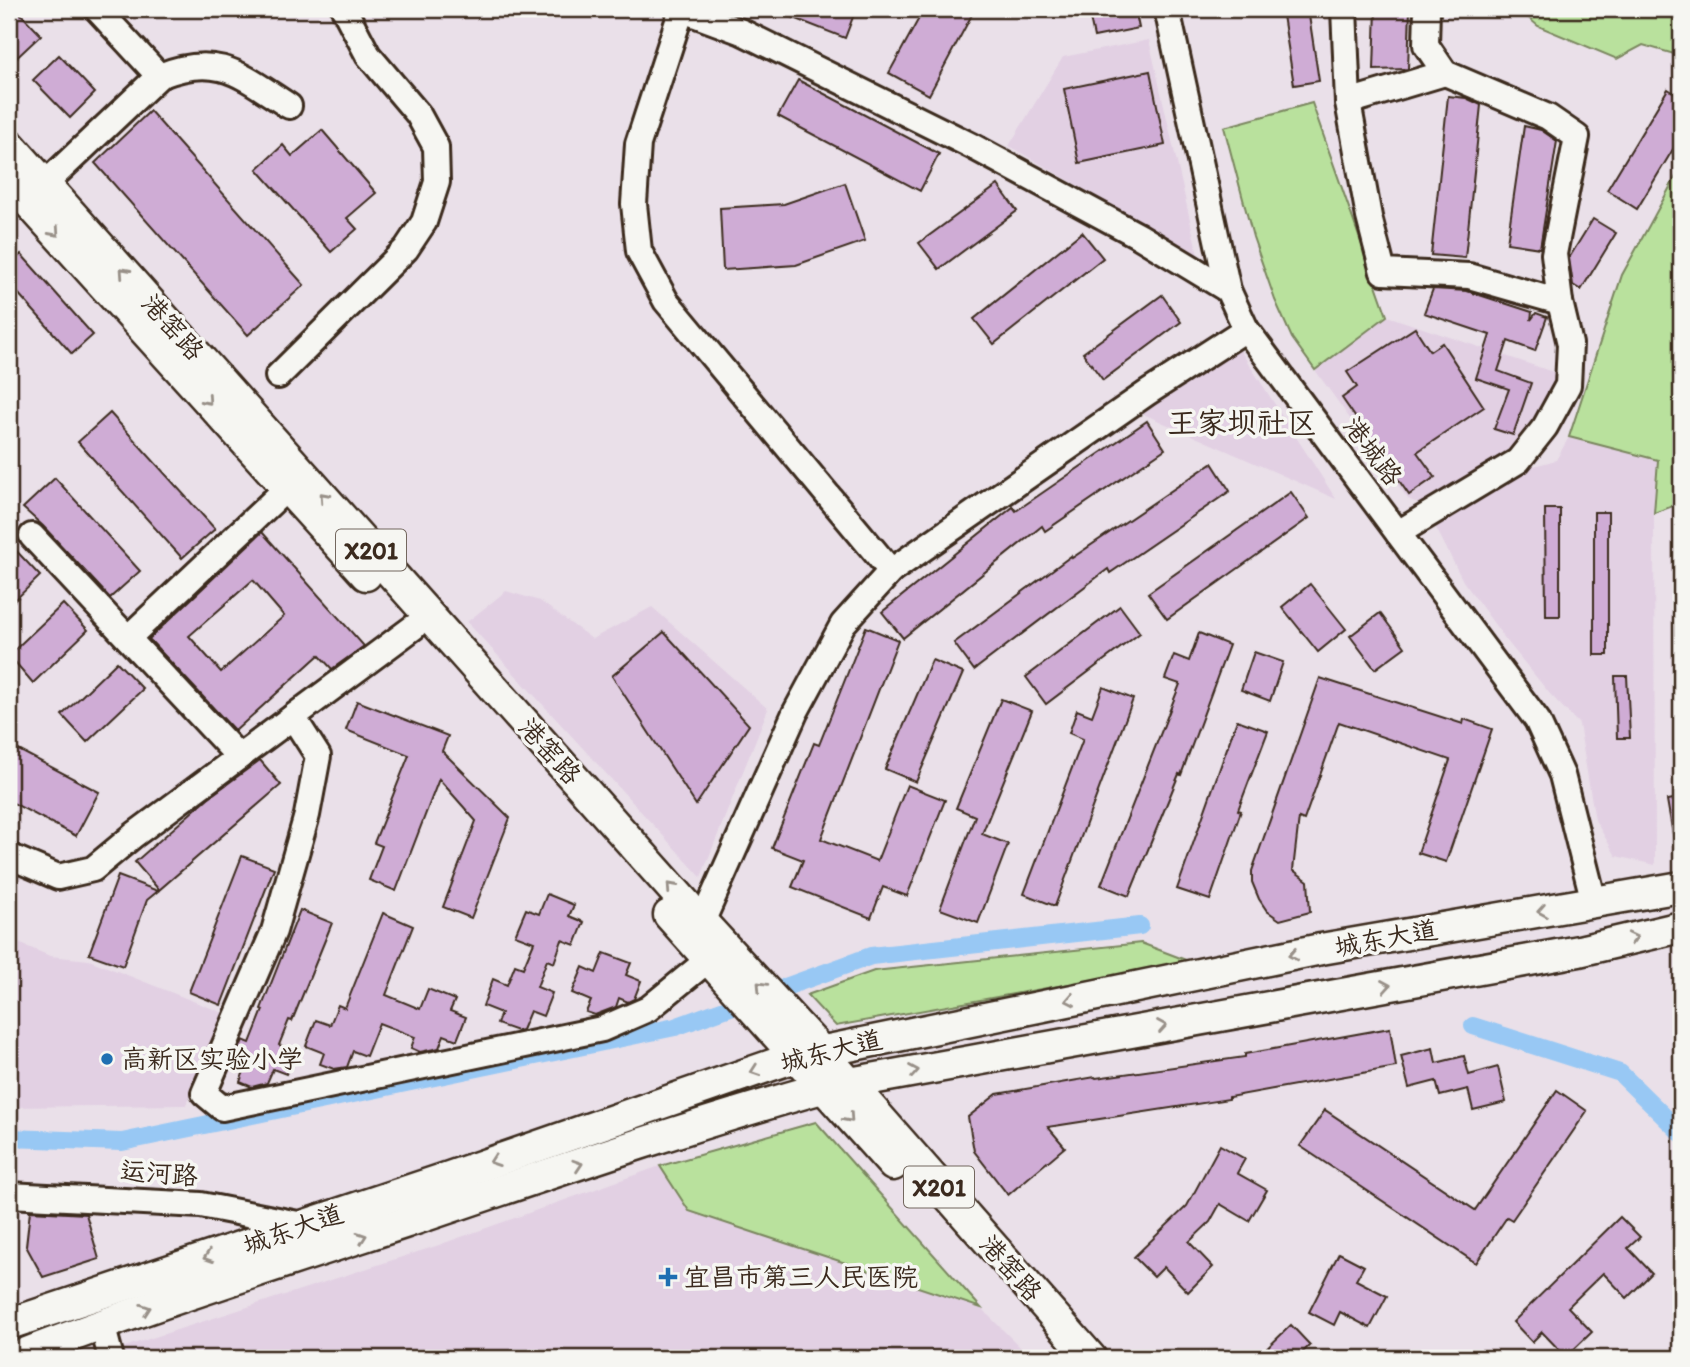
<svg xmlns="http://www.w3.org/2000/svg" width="1690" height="1367" viewBox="0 0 1690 1367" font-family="Itim,'LXGW WenKai TC',sans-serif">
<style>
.built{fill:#e2d0e3}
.green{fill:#b9e19d;stroke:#7a865e;stroke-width:2}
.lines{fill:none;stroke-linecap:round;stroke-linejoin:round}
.canal{stroke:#98c8f4;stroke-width:18}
.building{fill:#cfacd5;stroke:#3b2a1e;stroke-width:2;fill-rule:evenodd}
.minor-casing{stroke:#3b2a1e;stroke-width:30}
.major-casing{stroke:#3b2a1e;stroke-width:35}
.minor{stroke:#f6f6f2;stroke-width:24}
.major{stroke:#f6f6f2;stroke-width:30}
.oneway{stroke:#989088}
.poi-dot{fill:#1f6fb2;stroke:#f6f6f2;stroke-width:2.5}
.labels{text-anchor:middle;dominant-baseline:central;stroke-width:7;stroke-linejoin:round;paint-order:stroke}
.shield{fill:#f6f6f2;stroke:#73675e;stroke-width:2}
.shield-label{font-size:24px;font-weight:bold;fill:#3b2a1e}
.street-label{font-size:26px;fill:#3b2a1e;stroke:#f6f6f2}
.poi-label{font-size:26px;fill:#3b2a1e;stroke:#f6f6f2;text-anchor:start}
.quarter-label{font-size:30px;fill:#3b2a1e;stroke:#f6f6f2}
</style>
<rect width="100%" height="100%" fill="#eae0e9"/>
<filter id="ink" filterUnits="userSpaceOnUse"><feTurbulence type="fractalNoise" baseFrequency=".0143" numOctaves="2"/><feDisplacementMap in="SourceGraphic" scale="14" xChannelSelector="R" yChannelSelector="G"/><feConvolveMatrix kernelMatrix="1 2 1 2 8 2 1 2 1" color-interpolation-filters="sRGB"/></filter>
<g filter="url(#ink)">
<!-- built -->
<g class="built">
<path d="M1149,40L1198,255L1009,146L1063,57Z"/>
<path d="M1387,316L1565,376L1511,456L1425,506L1408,499L1315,370Z"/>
<path d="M1238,347L1336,499L1141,413Z"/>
<path d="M1569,437L1658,460L1654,513L1655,865L1616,856L1595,820L1579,724L1550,694L1506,640L1463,581L1432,520L1516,471L1556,460Z"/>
<path d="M506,591L540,601L592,639L652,607L768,709L701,877L467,622Z"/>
<path d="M9,939L50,956L89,960L226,1014L186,1105L9,1107Z"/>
<path d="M660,1166L689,1211L981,1308L1023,1350L1013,1358H90L436,1246Z"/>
</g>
<!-- green -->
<g class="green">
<path d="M1518,9H1681V56L1643,45L1617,59L1538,26Z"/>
<path d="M1312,103L1387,316L1315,370L1292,338L1275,300L1253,237L1224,127Z"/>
<path d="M1681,167V503L1654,513L1658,460L1569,437L1622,275Z"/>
<path d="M1141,943L1191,962L836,1026L807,995L874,971Z"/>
<path d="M816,1122L981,1308L689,1211L660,1166Z"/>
</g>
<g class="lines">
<!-- canal -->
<g class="canal">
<path d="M1473,1026L1620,1073L1681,1133"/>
<path d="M9,1138L122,1142L675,1027L871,956L1140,926"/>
</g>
</g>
<!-- building -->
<g class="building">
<path d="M9,9H16L41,35L9,65Z"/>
<path d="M771,9H856L845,38Z"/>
<path d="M924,9H975L929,95L889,73Z"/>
<path d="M1088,9H1135L1139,28L1094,37Z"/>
<path d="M1282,9H1308L1319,81L1294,85Z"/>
<path d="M1376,9H1410L1408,69L1374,70Z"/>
<path d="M59,55L95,93L70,118L33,80Z"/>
<path d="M1150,71L1165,145L1079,163L1064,89Z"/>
<path d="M798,80L939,154L920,191L778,116Z"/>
<path d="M1668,89L1681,97V136L1637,209L1607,190Z"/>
<path d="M1448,96L1466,98L1481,105L1465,258L1431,255Z"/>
<path d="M150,111L304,285L248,335L95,163Z"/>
<path d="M1524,126L1541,130L1557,141L1540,248L1507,243Z"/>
<path d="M322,130L376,193L347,218L357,229L331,252L257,169L283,145L292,156Z"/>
<path d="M845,183L865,241L796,265L723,270L720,208L784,204Z"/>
<path d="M998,185L1017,211L939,269L919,243Z"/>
<path d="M1593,219L1616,233L1581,290L1573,285L1569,258Z"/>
<path d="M1082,232L1103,258L994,344L974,319Z"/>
<path d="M21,254L93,335L72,354L9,283V266Z"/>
<path d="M1433,289L1467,291L1532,312L1531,320L1536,313L1547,317L1535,351L1508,341L1498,371L1531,383L1513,435L1494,429L1509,389L1476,378L1490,335L1424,313Z"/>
<path d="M1162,295L1181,322L1103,380L1083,353Z"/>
<path d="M1415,328L1430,351L1442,343L1484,407L1417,452L1435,477L1409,495L1342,398L1357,387L1347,372Z"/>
<path d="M110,413L215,529L182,558L78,442Z"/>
<path d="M1147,421L1165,449L1045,531L1042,526L903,638L882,612L1013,507L1016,511Z"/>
<path d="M1212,463L1230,491L1110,573L1108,569L974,670L954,643L1071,556L1072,558Z"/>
<path d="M55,478L140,571L110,598L43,526L23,508Z"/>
<path d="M1291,492L1309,518L1167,619L1148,593Z"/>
<path d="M1545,509H1560V616H1546Z"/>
<rect x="1594" y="512" width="14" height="143"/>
<path d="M262,532L364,646L332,669L319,655L235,731L149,639ZM253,580L284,616L221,672L189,636Z"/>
<path d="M9,543L40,576L9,606Z"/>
<path d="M1310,584L1346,629L1318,652L1282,607Z"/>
<path d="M63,604L88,630L33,683L9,655Z"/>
<path d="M1120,606L1140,633L1046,704L1026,677Z"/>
<path d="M1380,613L1405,647L1375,669L1350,636Z"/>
<path d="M866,627L898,640L821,839L877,861L907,785L945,800L907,896L883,887L871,918L792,887L803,860L772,848L814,743L819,745Z"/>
<path d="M664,632L749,725L696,805L612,676Z"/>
<path d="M1199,633L1229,645L1181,775L1179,774L1129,896L1101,885L1180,684L1165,679L1174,655L1189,661Z"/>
<path d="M1254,652L1283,662L1270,701L1241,690Z"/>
<path d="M932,660L963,673L916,782L885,769Z"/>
<path d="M117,662L143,689L87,742L62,715Z"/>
<path d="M1615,676H1627L1630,738H1617Z"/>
<path d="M1320,678L1463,724L1464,719L1492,729L1446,862L1418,853L1450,760L1339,722L1304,820L1299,818L1293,870L1308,881L1310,912L1280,920L1267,911L1259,899L1252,882V871Z"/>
<path d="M1103,687L1133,699L1055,906L1024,894L1083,739L1069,733L1077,710L1092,716Z"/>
<path d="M1001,699L1032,711L982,834L1008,844L978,923L940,909L975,816L956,808Z"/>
<path d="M357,701L448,736L442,751L510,818L471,918L443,907L476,821L439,779L396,891L369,880L382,846L374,843L409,755L346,730Z"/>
<path d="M1237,720L1268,731L1238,810L1241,811L1210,900L1177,889Z"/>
<path d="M9,745L99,792L76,836L9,801Z"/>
<path d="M260,760L281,785L159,890L135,862L208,798Z"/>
<path d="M1681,798V839L1674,840L1667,800Z"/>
<path d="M242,856L274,868L221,1005L189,992Z"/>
<path d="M118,876L158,891L147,900L123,966L89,954Z"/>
<path d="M547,894L574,905L569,916L584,922L575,945L562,940L554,963L547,960L537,987L552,993L543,1016L530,1011L522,1030L517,1031L497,1024L501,1013L483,1006L493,979L507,985L515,965L523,968L534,942L515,935L526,909L539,914Z"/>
<path d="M300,910L332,923L292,1021L289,1020L279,1045L295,1051L286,1074L273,1069L267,1083L252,1087L240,1082L244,1071L232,1066L243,1040L250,1043L263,1010L261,1009Z"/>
<path d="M383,913L413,926L386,995L420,1009L428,989L455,1000L450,1011L466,1017L457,1040L444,1035L439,1048L420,1052L411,1048L415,1037L379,1023L366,1056L353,1051L347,1067L334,1069L320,1064L324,1053L306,1046L316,1020L330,1025L338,1005L345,1008Z"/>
<path d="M604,953L631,963L626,975L641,981L634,999L628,1002L619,998L616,1007L595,1015L586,1012L591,1001L572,993L583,967L596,973Z"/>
<path d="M1390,1028L1396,1067L1229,1097V1099L1048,1127L1065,1147L1008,1195L974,1151L968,1117L997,1094L1095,1077L1096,1078L1245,1057V1054Z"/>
<path d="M1433,1048L1436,1063L1464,1056L1469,1075L1498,1067L1506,1102L1473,1110L1468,1089L1440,1096L1436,1081L1409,1088L1401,1056Z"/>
<path d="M1557,1090L1587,1111L1512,1220L1507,1217L1476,1263L1300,1146L1325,1110L1475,1210Z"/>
<path d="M1220,1145L1245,1159L1237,1173L1267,1190L1249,1221L1220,1204L1210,1222L1189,1242L1213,1267L1188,1292L1164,1267L1154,1277L1134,1257L1187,1206Z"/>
<path d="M30,1211L86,1214L99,1259L43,1277L26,1246Z"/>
<path d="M1620,1217L1640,1237L1628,1248L1652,1273L1627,1298L1603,1273L1568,1307L1592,1332L1566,1357L1542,1332L1532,1342L1513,1322Z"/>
<path d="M1339,1253L1364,1266L1356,1280L1387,1296L1370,1328L1340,1312L1334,1325L1309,1312Z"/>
<path d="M1291,1325L1310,1345L1297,1358H1257Z"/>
</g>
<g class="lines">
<!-- minor casing -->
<g class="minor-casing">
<g id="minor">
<path d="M97,9L159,76"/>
<path d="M680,9L742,32L972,146L1139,236L1228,290"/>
<path d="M682,9L638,144L634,204L639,251L666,301L891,571"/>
<path d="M1167,9L1228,290L1246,329L1537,720L1562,775L1594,902"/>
<path d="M1344,9L1348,102L1369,217L1383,272L1469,276L1560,302"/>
<path d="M1348,102L1445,73"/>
<path d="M45,184L159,76C218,52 241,75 289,106"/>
<path d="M278,376L406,249L424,222L437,182L436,147L418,114L368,55L344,9"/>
<path d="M1398,533L1518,461L1545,427L1568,385L1570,344L1560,302L1554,254L1577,137L1548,117L1445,73L1426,45L1427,9"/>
<path d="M32,536L239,757"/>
<path d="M128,638L287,488"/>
<path d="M293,717L318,756L307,815L274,931L204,1093L222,1108L602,1029L648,1009L708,960"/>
<path d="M9,856L58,877L93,869L134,835L414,627"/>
<path d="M702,922L795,713L843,624L891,571L1147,393L1246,329"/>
<path d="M9,1195L201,1205L303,1225"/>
<path d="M102,1324L111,1358"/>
</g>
</g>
<!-- major casing -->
<g class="major-casing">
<g id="major">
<path d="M9,144L702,922L820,1050L1091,1358"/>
<path d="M9,181L366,575"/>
<path d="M669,915L893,1165"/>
<path d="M9,1324L446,1178L795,1057L1321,949L1681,887"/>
<path d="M14,1358C142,1308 273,1266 404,1223C543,1176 681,1128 822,1088L1579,951L1681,927"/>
</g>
</g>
<!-- minor -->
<use href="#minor" class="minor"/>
<!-- major -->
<use href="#major" class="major"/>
</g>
<!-- one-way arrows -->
<defs><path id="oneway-chevron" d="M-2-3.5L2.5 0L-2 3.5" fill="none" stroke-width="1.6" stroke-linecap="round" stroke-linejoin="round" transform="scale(1.75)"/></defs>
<g class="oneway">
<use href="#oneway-chevron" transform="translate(55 232) rotate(48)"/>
<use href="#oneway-chevron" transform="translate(124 272) rotate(-132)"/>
<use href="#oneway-chevron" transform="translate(207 400) rotate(48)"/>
<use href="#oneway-chevron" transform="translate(324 497) rotate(-132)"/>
<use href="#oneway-chevron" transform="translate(671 887) rotate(-132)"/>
<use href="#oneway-chevron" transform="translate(1542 911) rotate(170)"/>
<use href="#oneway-chevron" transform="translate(1633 938) rotate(-13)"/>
<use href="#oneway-chevron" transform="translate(1293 955) rotate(169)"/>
<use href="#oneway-chevron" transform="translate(761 986) rotate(-133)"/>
<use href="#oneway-chevron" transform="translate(1386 986) rotate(-10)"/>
<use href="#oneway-chevron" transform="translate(1070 1000) rotate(169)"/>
<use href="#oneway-chevron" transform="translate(1162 1026) rotate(-10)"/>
<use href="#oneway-chevron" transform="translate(755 1071) rotate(161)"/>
<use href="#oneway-chevron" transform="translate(914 1071) rotate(-10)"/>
<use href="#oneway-chevron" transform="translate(849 1118) rotate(48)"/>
<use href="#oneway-chevron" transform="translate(494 1161) rotate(161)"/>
<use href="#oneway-chevron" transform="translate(578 1165) rotate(-18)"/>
<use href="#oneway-chevron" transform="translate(362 1237) rotate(-19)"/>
<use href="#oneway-chevron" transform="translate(208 1257) rotate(161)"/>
<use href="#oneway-chevron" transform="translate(146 1309) rotate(-19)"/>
</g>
</g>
<!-- markers -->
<g class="poi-dot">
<circle cx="107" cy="1059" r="7"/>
<path d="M664.5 1266.5h7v7h7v7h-7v7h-7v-7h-7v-7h7z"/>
</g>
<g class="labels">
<!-- shield labels -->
<g class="shield">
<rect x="336" y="529.5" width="70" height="41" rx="5"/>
<rect x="904" y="1166.5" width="70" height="41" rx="5"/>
</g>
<g class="shield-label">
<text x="371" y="550">X201</text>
<text x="939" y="1187">X201</text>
</g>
<!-- street labels -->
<g class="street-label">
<text transform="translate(173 327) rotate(48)">港窑路</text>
<text transform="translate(1373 451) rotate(53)">港城路</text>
<text transform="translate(550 751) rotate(48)">港窑路</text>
<text transform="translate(1386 938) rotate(-10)">城东大道</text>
<text transform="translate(831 1051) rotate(-14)">城东大道</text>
<text transform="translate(159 1173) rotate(4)">运河路</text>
<text transform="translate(293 1229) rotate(-19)">城东大道</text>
<text transform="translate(1011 1268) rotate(48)">港窑路</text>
</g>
<!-- poi labels -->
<g class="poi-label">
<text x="121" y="1059">高新区实验小学</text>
<text x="684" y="1277">宜昌市第三人民医院</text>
</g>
<!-- quarter labels -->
<g class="quarter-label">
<text x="1242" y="422">王家坝社区</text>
</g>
</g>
<!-- margin -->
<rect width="1690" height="1367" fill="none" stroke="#f6f6f2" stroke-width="35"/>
<rect x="18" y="18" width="1655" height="1332" fill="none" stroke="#3b2a1e" stroke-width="2.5" filter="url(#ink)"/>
</svg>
